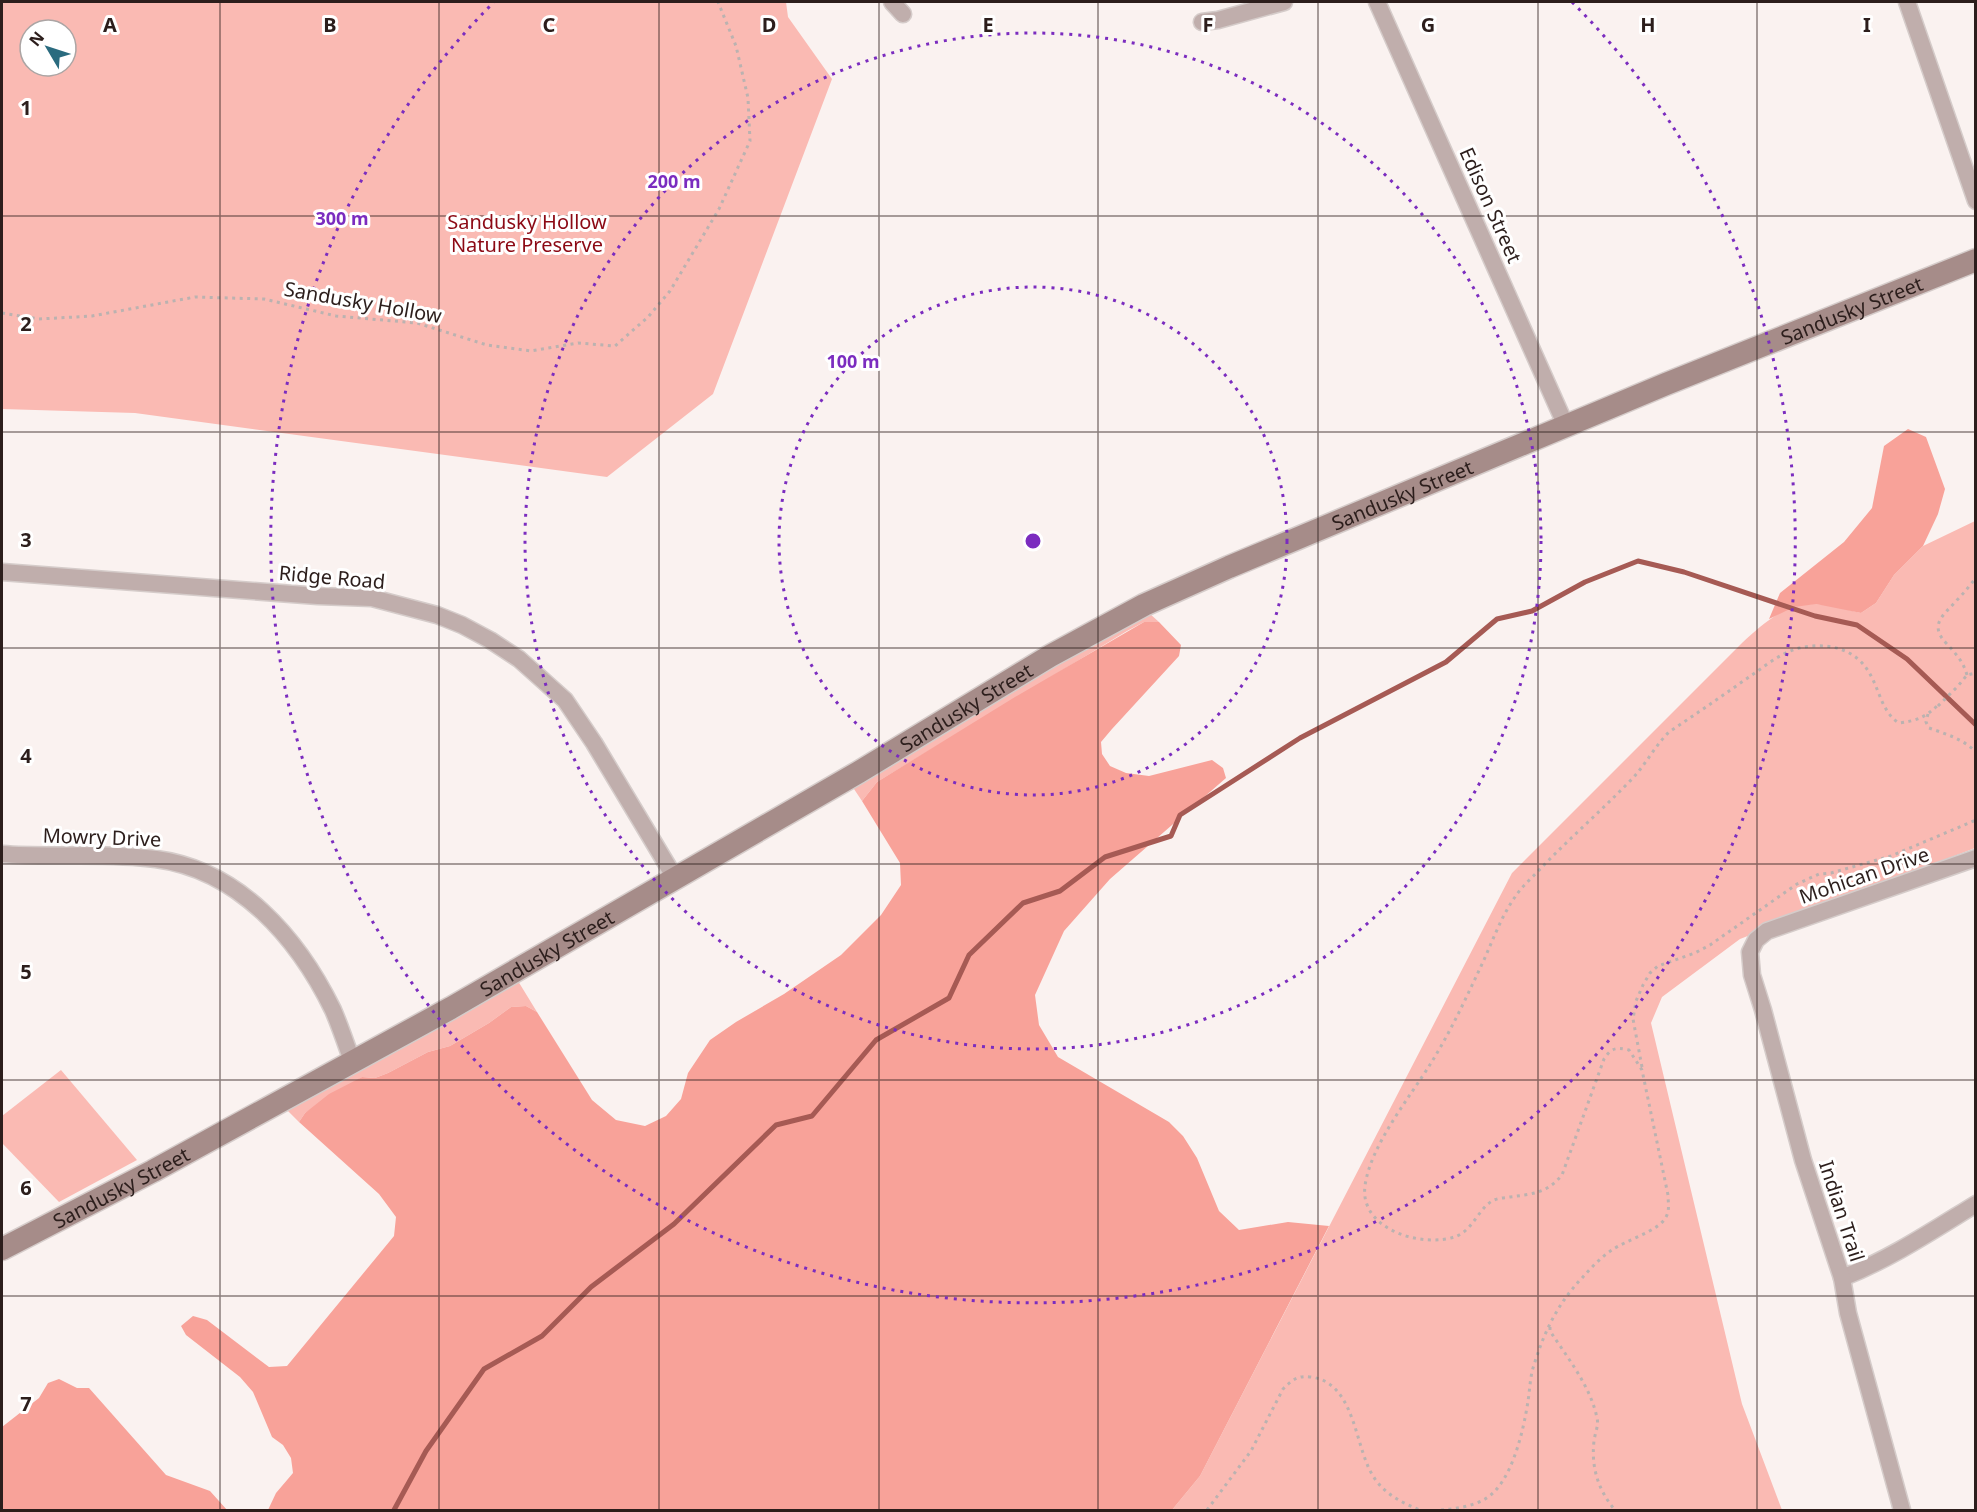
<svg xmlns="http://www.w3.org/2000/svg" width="1977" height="1512" viewBox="0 0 1977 1512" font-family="'Noto Sans',sans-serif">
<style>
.green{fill:#fabab3;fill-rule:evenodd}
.forest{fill:#f8a299}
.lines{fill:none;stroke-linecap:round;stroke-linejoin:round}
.stream{stroke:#a65a54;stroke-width:5}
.minor-casing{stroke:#d5ccca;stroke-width:19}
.secondary-casing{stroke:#d5ccca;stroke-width:25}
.path{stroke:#bbb2b0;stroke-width:3;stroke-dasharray:3 4.5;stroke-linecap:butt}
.minor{stroke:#c0aeac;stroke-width:16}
.secondary{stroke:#a68c89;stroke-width:22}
.grid{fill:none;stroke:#2c1e1c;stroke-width:1.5;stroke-opacity:0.55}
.ring{fill:none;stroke:#7b2cbf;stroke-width:3;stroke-dasharray:3 6}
.labels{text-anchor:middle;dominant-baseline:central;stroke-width:6;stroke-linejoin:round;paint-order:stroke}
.street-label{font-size:20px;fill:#2c1e1c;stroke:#fff}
.park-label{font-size:20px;fill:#8c0914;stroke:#fff}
.grid-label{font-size:20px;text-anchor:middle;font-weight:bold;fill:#2c1e1c;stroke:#fff;stroke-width:6;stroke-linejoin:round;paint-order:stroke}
.centre{fill:#7b2cbf;stroke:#fff;stroke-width:3}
.ring-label{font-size:18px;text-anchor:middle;font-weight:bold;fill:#7b2cbf;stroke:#fff;stroke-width:6;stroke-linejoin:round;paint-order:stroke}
</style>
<rect width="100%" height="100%" fill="#faf2f0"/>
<!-- green -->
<g class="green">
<path d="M2,2H786L788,17L832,79L713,394L607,477L135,413L2,409ZM30,30H66V66H30Z"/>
<path d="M1975,521V848L1740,939L1662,997L1651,1023L1742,1404L1782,1510H1172L1200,1476L1512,873L1742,643C1763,624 1785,603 1815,604C1830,604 1847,610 1861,613L1876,603L1894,575L1923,546Z"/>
<path d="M1149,613L1159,622H1144L1127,631L877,782L862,801L852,786L1001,696Z"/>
<path d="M518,981L537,1012L526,1006L511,1007L489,1023L450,1046L428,1052L388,1073L375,1078L362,1077L305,1113L299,1122L285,1108Z"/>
<path d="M61,1070L137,1160L59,1202L2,1143V1116Z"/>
</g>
<!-- forest -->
<g class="forest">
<path d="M1908,429L1926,437L1945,489L1938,514L1923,546L1894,575L1876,603L1861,613L1816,604L1794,607L1769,619L1780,593L1844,542L1872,508L1884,446Z"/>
<path d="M1144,622H1159L1181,645L1179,656L1112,729L1101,742L1102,754L1110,766L1126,773L1149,776L1212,760L1223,768L1226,778L1110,879L1064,931L1035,995L1039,1025L1058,1057L1169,1122L1183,1136L1197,1158L1219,1211L1239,1230L1288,1222L1329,1226L1200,1476L1172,1510H268L276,1493L293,1473L291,1458L283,1445L272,1437L253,1392L240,1377L186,1335L181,1326L193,1316L207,1320L269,1367L287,1366L394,1236L396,1217L379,1194L299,1122L305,1113L329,1094L362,1077L375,1078L388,1073L428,1052L450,1046L489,1023L511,1007L526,1006L537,1012L592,1100L616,1120L645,1126L666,1116L681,1099L688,1073L710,1040L736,1022L784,994L841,955L881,915L901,885L900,863L862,801L877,782L1015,697Z"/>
<path d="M59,1379L77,1388H89L166,1475L210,1491L227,1510H2V1427L39,1398L48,1383Z"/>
</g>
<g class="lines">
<!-- stream -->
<path class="stream" d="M394,1510L426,1451L484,1369L542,1336L591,1287L674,1224L776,1125L812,1116L876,1040L949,998L969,955L1023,903L1060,891L1105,857L1171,836L1180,815L1300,738L1446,662L1497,619L1532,611L1585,582L1638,561L1684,572L1815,616L1857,625L1907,659L1976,725"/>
<!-- minor casing -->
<g class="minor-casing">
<g id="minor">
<path d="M892,2L903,14"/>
<path d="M1377,2L1566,426"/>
<path d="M1907,2L1976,201"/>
<path d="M1202,22L1218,20L1284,2"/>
<path d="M2,572L318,596L372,598L437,615L462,625L490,640L519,659L565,700L594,743L675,878"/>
<path d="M2,854C53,858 105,852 156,859C239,870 298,938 333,1010C340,1026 346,1044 352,1061"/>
<path d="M1842,1278C1890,1259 1932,1231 1976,1204"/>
<path d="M1902,1510L1848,1313L1842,1278L1803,1160L1763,1010L1752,975L1750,952L1756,940L1767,931L1976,858"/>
</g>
</g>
<!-- secondary casing -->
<g class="secondary-casing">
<g id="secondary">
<path id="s1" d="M2,1249L153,1171L451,1008L859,772L1050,656L1144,605L1229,567L1666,384L1976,260"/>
</g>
</g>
<!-- path -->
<g class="path">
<path d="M2,313L39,319L92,316L195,297L264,299L336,316L417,323L487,345L531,351L578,343L615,346L648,317L670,291L719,209L750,141L748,98L736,46L718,2"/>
<path d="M1967,675C1963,661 1956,654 1946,643C1928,624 1945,614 1957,600C1964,593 1970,585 1976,578"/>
<path d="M1938,706L1958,686L1967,675L1976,673"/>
<path d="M1928,714L1926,722L1929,728C1946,734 1963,739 1976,752"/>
<path d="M1642,1067L1633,1019L1636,1001L1643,985L1650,973L1658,966L1695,953L1710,945L1797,884L1819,874L1831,873L1891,856L1976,820"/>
<path d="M1550,1327V1331C1567,1357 1591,1387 1597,1418C1599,1425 1595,1433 1594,1441C1591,1467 1598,1490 1615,1510"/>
<path d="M1207,1510L1251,1451L1283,1389C1292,1380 1298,1375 1311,1377C1357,1383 1354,1450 1375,1479C1386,1495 1403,1503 1420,1510"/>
<path d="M1441,1510C1456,1509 1473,1506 1485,1499C1512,1484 1524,1428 1528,1401C1530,1389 1530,1376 1534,1365C1544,1332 1558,1303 1582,1278C1591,1268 1601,1257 1612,1250C1626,1240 1659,1231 1666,1217C1670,1210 1668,1202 1668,1195L1642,1070L1629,1050C1616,1047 1611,1048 1604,1059L1562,1175C1547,1193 1533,1194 1510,1197C1504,1198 1497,1198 1492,1201C1478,1210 1473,1229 1457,1236C1424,1249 1359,1230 1365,1186C1370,1146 1410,1097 1431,1063C1451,1031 1467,996 1483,962C1493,940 1501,917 1515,897C1522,886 1533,877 1542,867C1571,837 1601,811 1630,781C1645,766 1654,747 1669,732C1696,714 1722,696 1749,677C1764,667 1779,654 1796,649C1816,643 1842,645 1858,659C1880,678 1877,709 1899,723C1916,721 1926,717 1938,705"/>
</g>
<!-- minor -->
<use href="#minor" class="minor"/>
<!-- secondary -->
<use href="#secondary" class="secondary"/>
</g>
<!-- grid -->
<path class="grid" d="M220,2V1510M439,2V1510M659,2V1510M879,2V1510M1098,2V1510M1318,2V1510M1538,2V1510M1757,2V1510M2,216H1976M2,432H1976M2,648H1976M2,864H1976M2,1080H1976M2,1296H1976"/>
<!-- distance rings -->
<g class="ring">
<circle cx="1033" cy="541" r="254"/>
<circle cx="1033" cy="541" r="508"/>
<path d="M1572 2A762 762 0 1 1 494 2"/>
</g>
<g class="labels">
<!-- street labels -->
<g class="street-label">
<text transform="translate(1491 205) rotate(66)">Edison Street</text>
<text transform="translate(363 302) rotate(10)">Sandusky Hollow</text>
<text stroke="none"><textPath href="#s1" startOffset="2078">Sandusky Street</textPath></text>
<text stroke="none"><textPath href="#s1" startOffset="1592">Sandusky Street</textPath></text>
<text transform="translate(332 577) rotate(5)">Ridge Road</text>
<text stroke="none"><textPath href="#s1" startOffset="1106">Sandusky Street</textPath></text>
<text transform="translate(102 837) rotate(2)">Mowry Drive</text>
<text transform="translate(1864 875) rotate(-19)">Mohican Drive</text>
<text stroke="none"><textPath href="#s1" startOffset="620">Sandusky Street</textPath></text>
<text stroke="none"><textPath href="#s1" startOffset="134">Sandusky Street</textPath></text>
<text transform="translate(1842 1211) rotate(72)">Indian Trail</text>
</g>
<!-- park labels -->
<g class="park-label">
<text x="527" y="221">Sandusky Hollow<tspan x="527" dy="23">Nature Preserve</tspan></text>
</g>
</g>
<g class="grid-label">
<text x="110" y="32">A</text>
<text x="330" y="32">B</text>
<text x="549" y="32">C</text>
<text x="769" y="32">D</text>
<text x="988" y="32">E</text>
<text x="1208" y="32">F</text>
<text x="1428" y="32">G</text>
<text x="1648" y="32">H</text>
<text x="1867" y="32">I</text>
<text x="26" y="115">1</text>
<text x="26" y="331">2</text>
<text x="26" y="547">3</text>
<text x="26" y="763">4</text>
<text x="26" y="979">5</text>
<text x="26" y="1195">6</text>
<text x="26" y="1411">7</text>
</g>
<circle cx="1033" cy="541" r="9" class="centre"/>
<g class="ring-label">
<text x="674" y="188">200 m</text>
<text x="342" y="225">300 m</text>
<text x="853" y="368">100 m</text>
</g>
<!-- border -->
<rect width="1977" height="1512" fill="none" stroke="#2c1e1c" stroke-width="6"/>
<!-- north arrow -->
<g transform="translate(48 48) rotate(309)"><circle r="28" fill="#ffffff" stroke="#aba5a4" stroke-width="1.5"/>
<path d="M0-4.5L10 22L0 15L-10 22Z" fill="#2a6b7f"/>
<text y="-9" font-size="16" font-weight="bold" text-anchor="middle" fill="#2c1e1c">N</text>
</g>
</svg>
